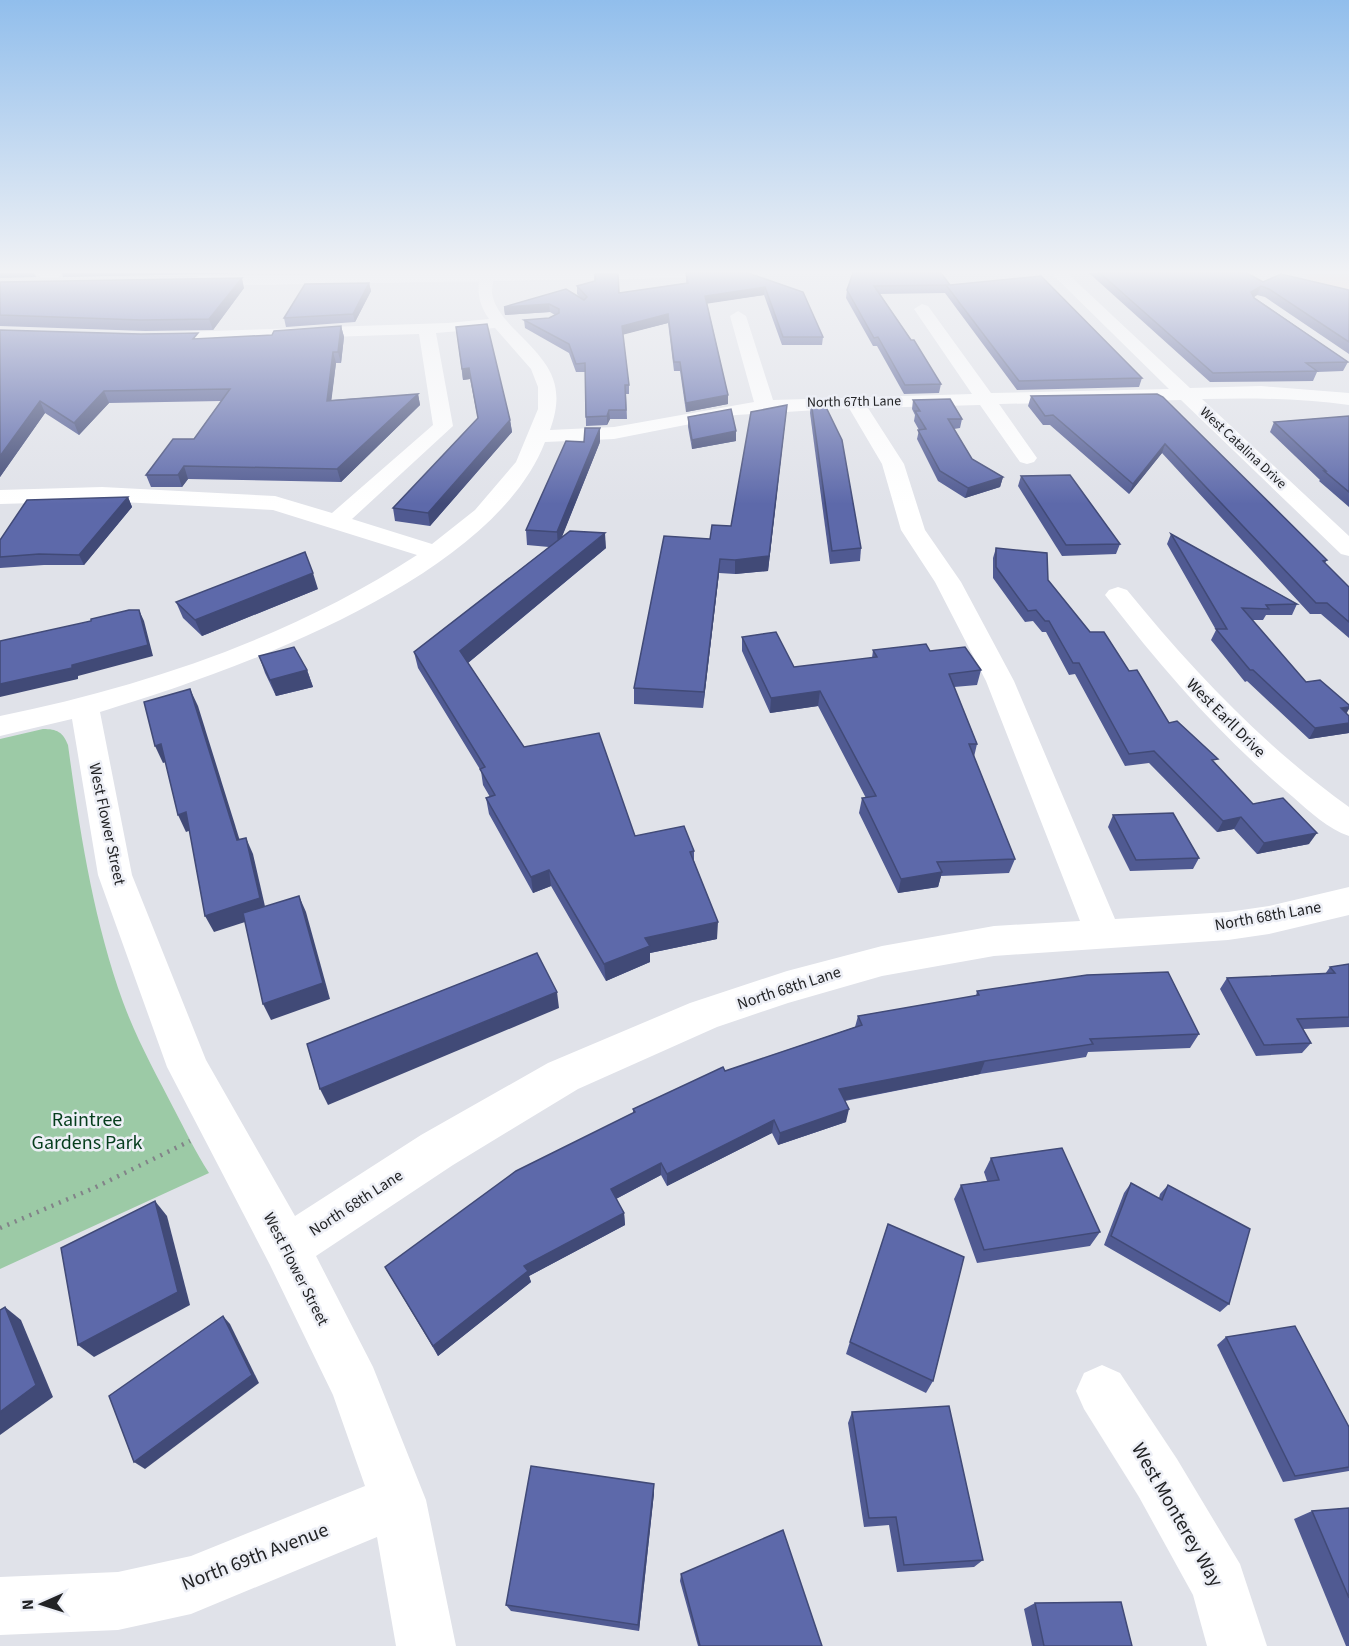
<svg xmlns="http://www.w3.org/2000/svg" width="1349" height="1646" viewBox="0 0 1349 1646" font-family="'Source Sans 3',sans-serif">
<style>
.commercial{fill:#ecd2cc}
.green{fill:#9ccaa6}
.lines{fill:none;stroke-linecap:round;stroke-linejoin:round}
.path{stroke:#828388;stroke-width:4.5;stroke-dasharray:2 6;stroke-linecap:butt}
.minor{fill:#fff;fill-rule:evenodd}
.major{fill:#fff;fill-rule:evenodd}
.wall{fill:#505a92}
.shaded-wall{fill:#414a77}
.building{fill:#5d69aa;stroke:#414a77;stroke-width:1.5}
.labels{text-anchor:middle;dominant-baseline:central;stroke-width:5;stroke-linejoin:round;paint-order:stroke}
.far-street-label{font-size:14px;fill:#222325;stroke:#edeff6}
.street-label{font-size:16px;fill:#222325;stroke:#edeff6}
.near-park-label{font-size:20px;fill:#053d1c;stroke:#edeff6}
.near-street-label{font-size:20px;fill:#222325;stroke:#edeff6}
</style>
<rect width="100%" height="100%" fill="#e0e2e9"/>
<!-- commercial -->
<path class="commercial" d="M1300,273H1349V304Z"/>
<!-- green -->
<path class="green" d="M43,729C57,729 63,732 68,745C80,833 93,918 123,1002C137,1040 156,1074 174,1109C186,1132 195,1151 209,1173L0,1269V739Z"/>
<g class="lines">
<!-- path -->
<path class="path" d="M0,1228L94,1188L190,1141"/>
<!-- minor -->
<g class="minor">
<path d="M34,273H64C58,280 40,280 34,273Z"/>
<path d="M480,273H494C494,279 492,286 492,292C493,306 504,318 513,328C546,361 568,381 550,430L614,427L754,402L730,316L738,311L746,316L773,400L972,394L914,309L922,304L928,306L991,393L1169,389L1051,273H1067L1190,388L1261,386L1349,393V405C1300,398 1252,398 1202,399L1349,536V556L1341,554L1181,400L999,404L1037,458L1034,462L1027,464L1020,462L980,405L868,408L904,464L925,530L961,582L1014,681L1115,919L1228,912L1269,906L1349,887V915L1269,934L1228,940L994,956L882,976L788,1003L717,1027L578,1089L453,1165L316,1256L373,1367L426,1500L456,1646H396L377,1537L191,1614L118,1630L0,1635V1577L118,1572L191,1556L365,1486L333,1395L270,1265L167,1067L98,875L72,719L0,736V716C146,686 292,637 417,555L273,510L102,501L0,504V490L102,487L275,496L332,513L433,425L419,334L153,343L147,342L145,338L147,334L153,333L448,323L489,319C478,303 477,292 480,273ZM495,328L531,369L538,387V409L516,462L475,510L432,544L352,519L453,426L436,333ZM849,408L882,464L901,530L935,582L986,681L1080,921L994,926L882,946L787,971L690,1003L548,1063L421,1135L295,1216L206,1060L132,875L100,712C233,672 492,580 545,442L614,439L736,415Z"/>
<path d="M1118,587L1127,590C1193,671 1264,746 1349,807V836C1328,829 1310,812 1293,797C1223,739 1165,672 1109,600L1105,595L1109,590Z"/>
<path d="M1102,1365L1120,1373L1177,1459L1240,1564L1267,1646H1207L1193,1595L1139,1497L1084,1409L1076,1391L1084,1373Z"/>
</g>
<!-- major -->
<path class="major" d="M422,273H749L742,277L198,286L190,281L198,276Z"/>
</g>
<!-- wall -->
<g class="wall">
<path d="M0,273H34L36,277L0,278Z"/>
<path d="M62,273H256L63,277Z"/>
<path d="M686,273H748L823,337L822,345H782L764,295L707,303L728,395V404L686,412L680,371H674L668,323L623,334L629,385V394H626L627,419H610L607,425L586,426L585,372H576L569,353L525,328L524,320L549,318L555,315L550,312L505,315L504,307L582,300L577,294V286L619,293L686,283Z"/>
<path d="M853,273L950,285L1142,378L1139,387L1017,390L945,293L880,294L941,384L939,393L904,394L877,346H873L846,298L847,290Z"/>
<path d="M1089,273H1247L1263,282L1349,290V354L1265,297L1257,295L1254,297L1348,362L1343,371L1317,372L1313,381L1210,382Z"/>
<path d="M0,282L244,288L213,330L145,331L0,326Z"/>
<path d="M369,283L371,291L355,322L286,327L284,318Z"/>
<path d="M341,326L344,337L341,363H336L331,400L418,394L420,405L341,482L188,479L182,487H151L146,475L194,439L221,401L109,403L79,435L45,413L0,477V330L199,339L272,335Z"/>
<path d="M456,327L510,420L512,432L430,526L395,521L393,508L478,419L470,379L463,380Z"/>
<path d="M1157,394L1327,560L1325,563L1349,587V638L1321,614H1310L1162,453L1129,494L1050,425H1043L1028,406L1031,396Z"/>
<path d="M913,400L962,419L960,428L954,429L972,459L1003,477L1000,487L965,498L938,481L917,439L919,430L914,421L915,415L912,409Z"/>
<path d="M811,401L861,548L860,561L830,564L810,413Z"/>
<path d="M787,405L768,571L735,574L719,573L703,708L634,704V688L710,539L731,526Z"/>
<path d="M1349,416V507L1319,481L1320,480L1270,432L1274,422Z"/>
<path d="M688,417L736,431V441L692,449L688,427Z"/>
<path d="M600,442L562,536L606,548L468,663L524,747L635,836L694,851V861L717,939L650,953V962L606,981L551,886L533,893L489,814L486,798L490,797L483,785L481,771L418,668L414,652L549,547L527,545L526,530Z"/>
<path d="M1021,476L1120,544L1116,554L1062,556L1018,486Z"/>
<path d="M128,497L132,507L84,565H44L0,568V540Z"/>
<path d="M1171,534L1297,604L1292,615H1266L1263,620H1252L1306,682L1346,713L1349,733L1309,739L1247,681L1245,682L1211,640L1216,630L1167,544Z"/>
<path d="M996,548L1048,580L1090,632L1129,671L1169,723L1215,763L1253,804L1309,844L1257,854L1234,829L1217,832L1149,763L1125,766L1075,674L1069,675L1046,632H1042L1033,621L1025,622L993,578V558Z"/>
<path d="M318,589L202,636L183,618L176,602Z"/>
<path d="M742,637L794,667L872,658L873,650L930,651L981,670L977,685L954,687L977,744L974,757L1015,859L1009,873L941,876L938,887L898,893L859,813L862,798H866L818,706L770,713L742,651Z"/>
<path d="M259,656L307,670L313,687L276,696L265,673Z"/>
<path d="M1113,815L1199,858L1193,869L1130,871L1108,827Z"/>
<path d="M1349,964V1027L1303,1029L1311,1043L1302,1053L1256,1056L1220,989L1227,978L1325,974L1330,967Z"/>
<path d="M977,991L1199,1034L1190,1048L1088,1052L1086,1057L980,1074L845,1101L846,1122L778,1145L772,1133L667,1186L661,1175L616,1199L624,1213L625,1225L529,1276L531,1282L438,1356L385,1267L633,1113V1109L725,1071L855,1027L858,1016L976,996Z"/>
<path d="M991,1158L1100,1232L1090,1246L977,1263L954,1199L961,1185L987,1181L984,1172Z"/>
<path d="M1131,1183L1159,1198L1160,1194L1168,1185L1229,1304L1220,1312L1104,1245L1124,1193Z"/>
<path d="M888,1224L933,1381L926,1393L846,1354Z"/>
<path d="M1226,1337L1349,1427V1471L1283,1482L1217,1345Z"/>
<path d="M852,1412L983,1560L974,1567L897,1572L889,1525L864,1527L848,1423Z"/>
<path d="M654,1493L639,1631L511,1611L506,1605Z"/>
<path d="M1349,1508V1646H1346L1294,1519L1312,1511Z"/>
<path d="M681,1574L822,1646H698L680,1581Z"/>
<path d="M1035,1603L1132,1646H1032L1024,1609Z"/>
</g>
<!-- shaded-wall -->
<g class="shaded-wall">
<path d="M242,278L244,288L213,330L209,319Z"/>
<path d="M369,283L371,291L355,322L353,314Z"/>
<path d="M1261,286L1257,295L1248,301L1251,292Z"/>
<path d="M765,287L764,295L705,304V296Z"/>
<path d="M549,304L550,312L505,315L504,307Z"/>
<path d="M668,314V323L622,335V326Z"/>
<path d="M341,326L344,337L341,363L338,352Z"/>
<path d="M333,352L336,363L330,412L327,401Z"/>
<path d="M469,368L470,379L463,380L462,369Z"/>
<path d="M104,391L109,403L79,435L74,423Z"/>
<path d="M418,394L420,405L341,482L337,469Z"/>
<path d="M728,395V404L686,412V403Z"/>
<path d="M40,401L45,413L0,477V456Z"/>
<path d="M787,405L768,571L735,574V560Z"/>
<path d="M609,410L610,419L607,425V416Z"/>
<path d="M510,420L512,432L430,526L428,513Z"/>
<path d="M600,428V442L558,547L557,532Z"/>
<path d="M736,431V441L692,449V440Z"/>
<path d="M1165,444L1162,453L1129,494L1133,484Z"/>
<path d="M184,466L188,479L182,487L178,475Z"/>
<path d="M1003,477L1000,487L965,498L968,488Z"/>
<path d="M128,497L132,507L84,565L79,555Z"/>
<path d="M605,533L606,548L463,667L460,651Z"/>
<path d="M720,559L719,573L703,708L704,692Z"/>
<path d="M313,573L318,589L202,636L195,620Z"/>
<path d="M139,610L144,621L153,656L78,676V679L0,697V684L72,665Z"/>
<path d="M307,670L313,687L276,696L270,680Z"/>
<path d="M190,689L198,706L245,857L237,840Z"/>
<path d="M820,691L818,706L770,713L771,698Z"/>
<path d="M1349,707V709L1344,718L1341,708Z"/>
<path d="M1349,723V733L1309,739L1315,728Z"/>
<path d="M161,744L169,761L163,763L155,746Z"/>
<path d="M186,812L194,829L186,832L178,815Z"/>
<path d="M1241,817L1234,829L1217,832L1223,821Z"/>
<path d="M1317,833L1309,844L1257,854L1264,843Z"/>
<path d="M246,838L253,854L267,915L214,932L205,916Z"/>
<path d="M549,870L551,886L533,893L531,877Z"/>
<path d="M942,872L938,887L898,893L901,879Z"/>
<path d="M299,896L306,912L330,999L271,1020L263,1004Z"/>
<path d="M718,922L717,939L650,953V962L606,981L604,964L645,938Z"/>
<path d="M557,992L559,1008L328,1105L320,1089Z"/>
<path d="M985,1061L980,1074L836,1102L839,1089Z"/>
<path d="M849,1109L846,1122L778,1145L780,1133Z"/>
<path d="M774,1120L772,1133L667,1186V1174Z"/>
<path d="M661,1163V1175L612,1201L611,1189Z"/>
<path d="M155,1201L167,1216L190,1305L94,1357L78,1345Z"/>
<path d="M624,1213L625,1225L529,1276L531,1282L438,1356L433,1346L524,1266Z"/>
<path d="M5,1307L21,1320L53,1397L0,1435V1412Z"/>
<path d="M223,1316L230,1324L259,1383L145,1469L134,1462Z"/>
<path d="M654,1484V1493L639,1631L638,1625Z"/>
</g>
<!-- building -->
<g class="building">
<path d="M686,273H748L803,292L823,337H783L765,287L705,296L728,395L686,403L680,362H674L668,314L622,326L629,385H625L626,410H609L607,416L586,417L585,363L576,364L569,344L524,320L549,318L559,313V309L549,304L504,307L566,289L584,300L587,297L577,286L595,281V274H618L619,293L688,283Z"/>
<path d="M853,273H941L950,285L1041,276L1142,378L1019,381L946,285H949L874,286L911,340H914L941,384L905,385L878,337L874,338L847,290Z"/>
<path d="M1100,273H1247L1263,282L1281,274L1349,290V342L1269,289L1261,286L1251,292L1254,298L1348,362L1306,363L1317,371L1213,373Z"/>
<path d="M242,278L209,319L141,320L0,315V282Z"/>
<path d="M369,283L353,314L284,318L305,284Z"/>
<path d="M487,324L510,420L428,513L393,508L478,418L469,368L462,369L456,327Z"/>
<path d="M341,326L338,352H333L327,401L418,394L337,469L184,466L178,475H146L173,439H194L230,389L104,391L74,423L40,401L0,456V330L141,334L198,333L193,339L272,335L274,331Z"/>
<path d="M1157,394L1163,397L1327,560L1323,561L1349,587V622L1327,603H1316L1165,444L1133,484L1053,415L1045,416L1031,396Z"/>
<path d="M950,399L962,419H948L972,459L1003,477L968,488L940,471L918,430L926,429L915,411H920L913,400Z"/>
<path d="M811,401H823L842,440L861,548L832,551Z"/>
<path d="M787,405L769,556L735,560L720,559L704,692L634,688L664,536L710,539L712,525L731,526L751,412Z"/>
<path d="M731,409L736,431L692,440L688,417Z"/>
<path d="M1349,416V492L1324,471H1326L1274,422Z"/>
<path d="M585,428H600L557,532L526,530L566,441L584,442Z"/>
<path d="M1070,475L1120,544L1066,545L1021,476Z"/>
<path d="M128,497L79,555L39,554L0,557V540L27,500Z"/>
<path d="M570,531L605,533L460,651L524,747L599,733L635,836L684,826L694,851L690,852L718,922L645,938L650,946L604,964L549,870L531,877L486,798L495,795L480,769L485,767L414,652Z"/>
<path d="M1171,534L1297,604L1266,605L1269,609L1242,608L1306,682L1320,680L1349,705V707L1341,708L1349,716V723L1315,728L1253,670H1250L1216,629H1227Z"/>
<path d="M996,548L1047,553L1048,580L1090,632H1104L1129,671L1137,670L1169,723L1177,721L1218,759L1212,760L1253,804L1283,798L1317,833L1264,843L1241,817L1223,821L1154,751L1129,754L1079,663H1073L1049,621H1045L1036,610L1028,611L996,567Z"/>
<path d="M305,552L313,573L195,620L176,602Z"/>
<path d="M129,610H139L148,645L72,665V668L0,684V641L91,621V619Z"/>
<path d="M776,632L794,667L877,657L873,650L926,644L930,651L965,647L981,670L949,674L977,744H969L1015,859L937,862L942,872L901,879L862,798L876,796L820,691L771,698L742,637Z"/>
<path d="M294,647L307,670L270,680L259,656Z"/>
<path d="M190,689L237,840L246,838L260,898L205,916L186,812L178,815L161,744L155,746L144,702Z"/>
<path d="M1173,813L1199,858L1136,860L1113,815Z"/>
<path d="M299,896L323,983L263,1004L243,913Z"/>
<path d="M537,953L557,992L320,1089L307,1044Z"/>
<path d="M1349,964V1017L1297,1019L1311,1043L1264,1045L1227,978L1335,973L1330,967Z"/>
<path d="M1168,972L1199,1034L1090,1039L1093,1044L985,1061L839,1089L849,1109L780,1133L774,1120L667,1174L661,1163L611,1189L624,1213L524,1266L528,1271L433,1346L385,1267L516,1171L635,1112L633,1109L723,1067L725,1071L862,1025L858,1016L979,995L977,991L1087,975Z"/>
<path d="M1062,1148L1100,1232L984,1250L961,1185L999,1180L991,1158Z"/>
<path d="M1131,1183L1162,1200L1168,1185L1250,1229L1229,1304L1111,1236Z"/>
<path d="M155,1201L178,1292L78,1345L61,1248Z"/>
<path d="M888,1224L964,1257L933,1381L850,1342Z"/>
<path d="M5,1307L36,1385L0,1412V1310Z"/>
<path d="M223,1316L252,1375L134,1462L109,1396Z"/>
<path d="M1295,1326L1349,1427V1467L1295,1476L1226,1337Z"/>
<path d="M949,1406L983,1560L904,1565L896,1517L869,1518L852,1412Z"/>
<path d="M531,1466L654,1484L638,1625L506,1605Z"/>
<path d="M1349,1508V1598L1312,1511Z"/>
<path d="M783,1530L822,1646H700L681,1574Z"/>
<path d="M1121,1602L1132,1646H1044L1035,1603Z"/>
</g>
<!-- sky -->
<linearGradient id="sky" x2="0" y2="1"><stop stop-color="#91beec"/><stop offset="0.54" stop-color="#f1f2f5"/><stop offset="1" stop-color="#f1f2f5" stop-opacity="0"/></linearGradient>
<rect width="1349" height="504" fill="url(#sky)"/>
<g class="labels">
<!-- far-street labels -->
<g class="far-street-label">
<text transform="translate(854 402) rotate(-1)">North 67th Lane</text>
<text transform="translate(1243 448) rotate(43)">West Catalina Drive</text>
</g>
<!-- street labels -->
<g class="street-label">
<text transform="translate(1226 718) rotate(45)">West Earll Drive</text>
<text transform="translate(107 824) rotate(78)">West Flower Street</text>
<text transform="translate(1268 916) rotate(-10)">North 68th Lane</text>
<text transform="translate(789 988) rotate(-18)">North 68th Lane</text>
<text transform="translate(356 1203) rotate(-33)">North 68th Lane</text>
<text transform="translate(296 1269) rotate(63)">West Flower Street</text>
</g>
<!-- near-park labels -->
<g class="near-park-label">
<text x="87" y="1120">Raintree<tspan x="87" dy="23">Gardens Park</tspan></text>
</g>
<!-- near-street labels -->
<g class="near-street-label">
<text transform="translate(1177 1515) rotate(60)">West Monterey Way</text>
<text transform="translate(255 1557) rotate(-21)">North 69th Avenue</text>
</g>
</g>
<!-- north arrow -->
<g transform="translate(42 1604) rotate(267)" stroke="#edeff6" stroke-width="4.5" paint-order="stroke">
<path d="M0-4.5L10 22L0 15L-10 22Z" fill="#222325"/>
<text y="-9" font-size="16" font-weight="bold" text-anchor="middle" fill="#222325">N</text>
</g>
</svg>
